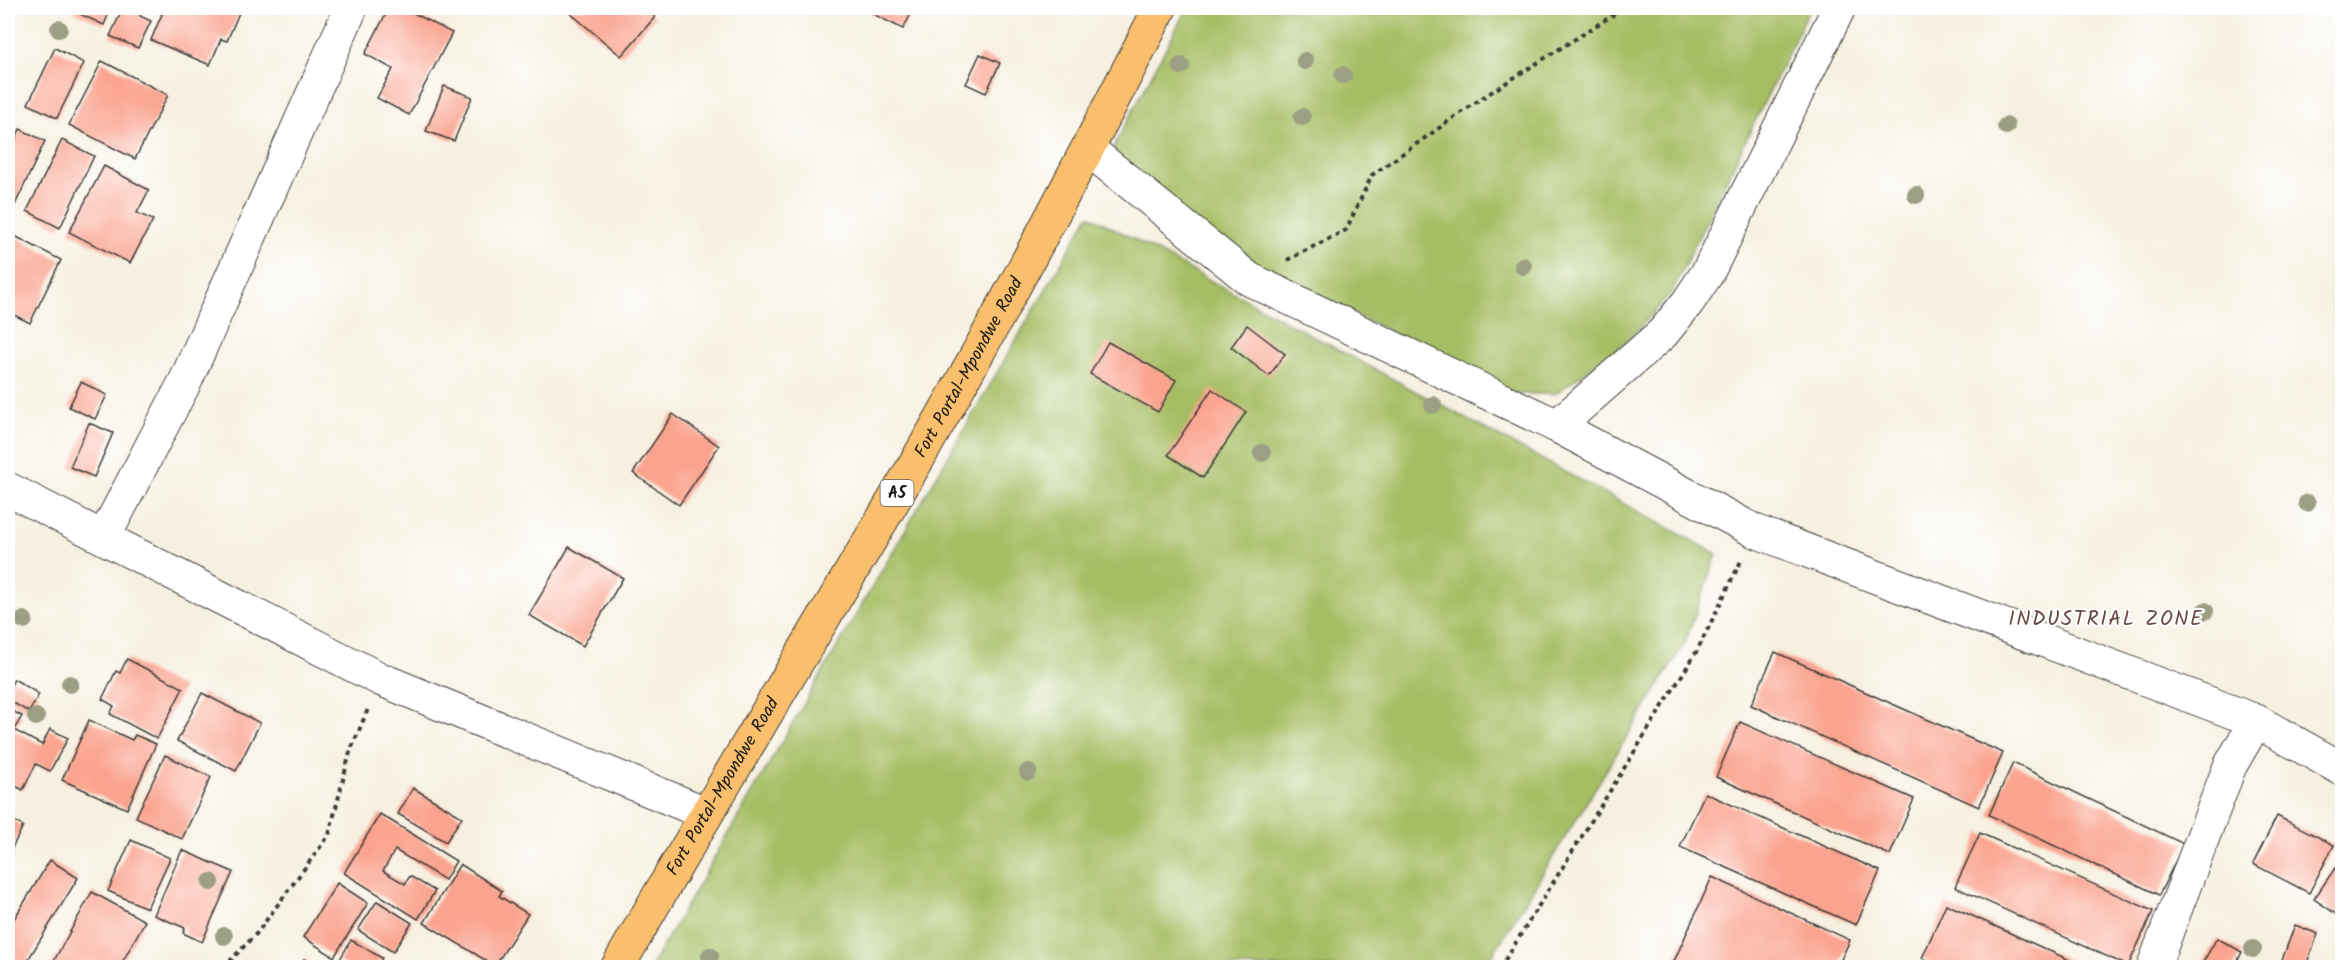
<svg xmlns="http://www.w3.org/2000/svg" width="2350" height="975" viewBox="0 0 2350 975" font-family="Kalam,sans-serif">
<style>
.green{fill:#a6be64;stroke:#616d40;stroke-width:1.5}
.building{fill:#faa38e}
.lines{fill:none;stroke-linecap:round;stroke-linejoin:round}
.minor-casing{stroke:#3d3c39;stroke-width:35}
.highway-casing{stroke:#3d3c39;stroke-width:35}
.path{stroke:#3d3c39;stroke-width:4;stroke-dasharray:4.5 4.5;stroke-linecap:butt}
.minor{stroke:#fff;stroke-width:33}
.highway{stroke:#f9bf6d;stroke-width:33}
.tree{fill:#9c9f84}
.labels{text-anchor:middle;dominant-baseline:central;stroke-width:4.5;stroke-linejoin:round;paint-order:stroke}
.shield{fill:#fff;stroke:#606060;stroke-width:1.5}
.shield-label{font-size:16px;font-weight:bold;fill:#1c1c1c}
.street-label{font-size:18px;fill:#1c1c1c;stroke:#fff}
.quarter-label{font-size:21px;letter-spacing:1.5px;fill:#6a4b44;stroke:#fff}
</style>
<rect width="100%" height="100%" fill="#fff"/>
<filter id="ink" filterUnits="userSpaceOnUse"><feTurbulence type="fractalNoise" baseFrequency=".0167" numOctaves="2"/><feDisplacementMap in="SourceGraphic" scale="12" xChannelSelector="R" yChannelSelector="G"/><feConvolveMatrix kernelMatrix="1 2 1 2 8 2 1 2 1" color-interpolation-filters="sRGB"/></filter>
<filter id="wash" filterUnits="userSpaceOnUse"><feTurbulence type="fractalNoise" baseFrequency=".008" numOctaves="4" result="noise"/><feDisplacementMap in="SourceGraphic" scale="24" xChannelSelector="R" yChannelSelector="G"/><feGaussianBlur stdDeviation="1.35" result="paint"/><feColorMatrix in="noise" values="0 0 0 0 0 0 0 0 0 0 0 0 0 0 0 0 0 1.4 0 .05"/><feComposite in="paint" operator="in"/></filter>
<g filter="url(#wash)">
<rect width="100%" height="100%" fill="#f6f0e0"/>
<!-- green -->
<g class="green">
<path d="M1187,8H1810L1671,294L1624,344L1555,394H1514L1266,270L1162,214L1113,148Z"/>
<path d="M1089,215L1717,554L1685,643L1485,967L650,968Z"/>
</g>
<g id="blocks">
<!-- building -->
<g class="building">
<path d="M75,8H111L104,25L73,11Z"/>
<path d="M123,8H144L140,16L151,21L138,48L110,36Z"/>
<path d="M152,8H241L227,41L221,39L210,65L151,40L162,14Z"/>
<path d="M389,8H404L452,33L409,115L377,98L393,69L365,54Z"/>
<path d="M573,8H644L655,17L621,56L569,12Z"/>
<path d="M873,8H914L903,29L871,13Z"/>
<path d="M55,48L84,63L57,118L28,104Z"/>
<path d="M980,54L1000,63L986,93L966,84Z"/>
<path d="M102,61L168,95L135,159L69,125Z"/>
<path d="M444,86L472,97L454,141L426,131Z"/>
<path d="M20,129L45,141L14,207L8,204V157Z"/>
<path d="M62,140L94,156L60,228L27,211Z"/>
<path d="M104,166L149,190L137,213L153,220L130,263L69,232Z"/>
<path d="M9,233L61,260L30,323L8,312Z"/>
<path d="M1247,325L1285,354L1269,376L1231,347Z"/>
<path d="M1108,342L1176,380L1158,412L1090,374Z"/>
<path d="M81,382L107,395L95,419L69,407Z"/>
<path d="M1212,389L1246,412L1203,478L1168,455Z"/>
<path d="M673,414L719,446L679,505L633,473Z"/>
<path d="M89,423L113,433L94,477L70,467Z"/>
<path d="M569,547L623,578L583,646L529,615Z"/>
<path d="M1775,652L2003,753L1979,807L1751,705Z"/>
<path d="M127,659L183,688L157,739L110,714L114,706L102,699L116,671L120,673Z"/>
<path d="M14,679L39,694L29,712L8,700V692Z"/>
<path d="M202,693L260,723L236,771L177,741Z"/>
<path d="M8,709L22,716L14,730L42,745L50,729L68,738L50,771L36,764L23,790L8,782V762L13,752L8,749Z"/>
<path d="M89,720L132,740L135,735L156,744L127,809L62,780Z"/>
<path d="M1740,722L1914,799L1890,855L1716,777Z"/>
<path d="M165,755L211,777L182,839L136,817Z"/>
<path d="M2013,763L2184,844L2159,895L1989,815Z"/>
<path d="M413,788L462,817L446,842L398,814Z"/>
<path d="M1705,793L1880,871L1856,925L1680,847Z"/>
<path d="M380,814L456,861L445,880L395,850L383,871L405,884L410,876L435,891L418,919L344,873Z"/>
<path d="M2277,816L2334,845L2309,893L2253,864Z"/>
<path d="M8,818L23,826L8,856Z"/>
<path d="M1980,833L2153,911L2128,966L1955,887Z"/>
<path d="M131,840L170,858L147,908L108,891Z"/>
<path d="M182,850L233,872L202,942L183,933L185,928L154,915Z"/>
<path d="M50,860L78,878L23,968H10L8,966V929Z"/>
<path d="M460,864L502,891L499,896L528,914L495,966L424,923Z"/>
<path d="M2335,868L2342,873V918L2314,899Z"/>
<path d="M1712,877L1850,940L1837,968H1671Z"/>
<path d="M337,883L368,903L334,957L303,937Z"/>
<path d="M92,892L145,921L119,968H50Z"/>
<path d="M377,901L412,923L393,952L358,930Z"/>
<path d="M1946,904L2087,968H1942L1922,958Z"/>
<path d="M2295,925L2318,934L2305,968H2279Z"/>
<path d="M2217,938L2242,952L2234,968H2209L2202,964Z"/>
<path d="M351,940L382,958L376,968H350L339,961Z"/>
<path d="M304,959L319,968H299Z"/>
</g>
</g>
</g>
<g filter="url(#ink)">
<use href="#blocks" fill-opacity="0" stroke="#3d3c39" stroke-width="1.5"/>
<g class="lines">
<!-- minor casing -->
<g class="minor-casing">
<g id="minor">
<path d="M1088,149L1249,279L1557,426L1755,531L2256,721L2342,769"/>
<path d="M1557,426L1663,333L1688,302L1708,272L1839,8"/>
<path d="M8,489L380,679L705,813"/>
<path d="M104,537L186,380L351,8"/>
<path d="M2153,968L2230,766L2256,721"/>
</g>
</g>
<!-- highway casing -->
<g class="highway-casing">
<g id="highway">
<path id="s1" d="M617,968C715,796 819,628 919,457C1004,310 1083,159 1160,8"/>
</g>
</g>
<!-- path -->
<g class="path">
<path d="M1287,260L1346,230L1372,175L1482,98L1624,8"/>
<path d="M223,968L257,933L329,835L350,752L368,709"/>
<path d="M1500,968L1697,651L1741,561"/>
</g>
<!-- minor -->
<use href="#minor" class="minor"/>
<!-- highway -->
<use href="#highway" class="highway"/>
</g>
<!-- trees -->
<g class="tree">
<circle cx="59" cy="29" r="9"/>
<circle cx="1305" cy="61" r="9"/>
<circle cx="1181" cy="66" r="9"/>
<circle cx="1343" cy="75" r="9"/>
<circle cx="1302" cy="117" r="9"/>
<circle cx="2006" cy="126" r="9"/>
<circle cx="1916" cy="195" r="9"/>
<circle cx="1523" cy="266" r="9"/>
<circle cx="1433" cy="405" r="9"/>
<circle cx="1262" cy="453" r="9"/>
<circle cx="2307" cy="503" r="9"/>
<circle cx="2205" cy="611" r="9"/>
<circle cx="24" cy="620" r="9"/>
<circle cx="70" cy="684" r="9"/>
<circle cx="36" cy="717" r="9"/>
<circle cx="1028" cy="772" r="9"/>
<circle cx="211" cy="882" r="9"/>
<circle cx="224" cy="936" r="9"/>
<circle cx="2253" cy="949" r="9"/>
<circle cx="710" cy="956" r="9"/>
</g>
</g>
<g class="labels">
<!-- shield labels -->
<rect class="shield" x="880.5" y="480" width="33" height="26" rx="4.5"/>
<g class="shield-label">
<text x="897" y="493">A5</text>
</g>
<!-- street labels -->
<g class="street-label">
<text stroke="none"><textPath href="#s1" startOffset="696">Fort Portal-Mpondwe Road</textPath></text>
<text stroke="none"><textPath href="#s1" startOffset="210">Fort Portal-Mpondwe Road</textPath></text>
</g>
<!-- quarter labels -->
<g class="quarter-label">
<text x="2106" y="619">INDUSTRIAL ZONE</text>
</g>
</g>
<!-- margin -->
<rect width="2350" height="975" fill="none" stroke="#fff" stroke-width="30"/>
</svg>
